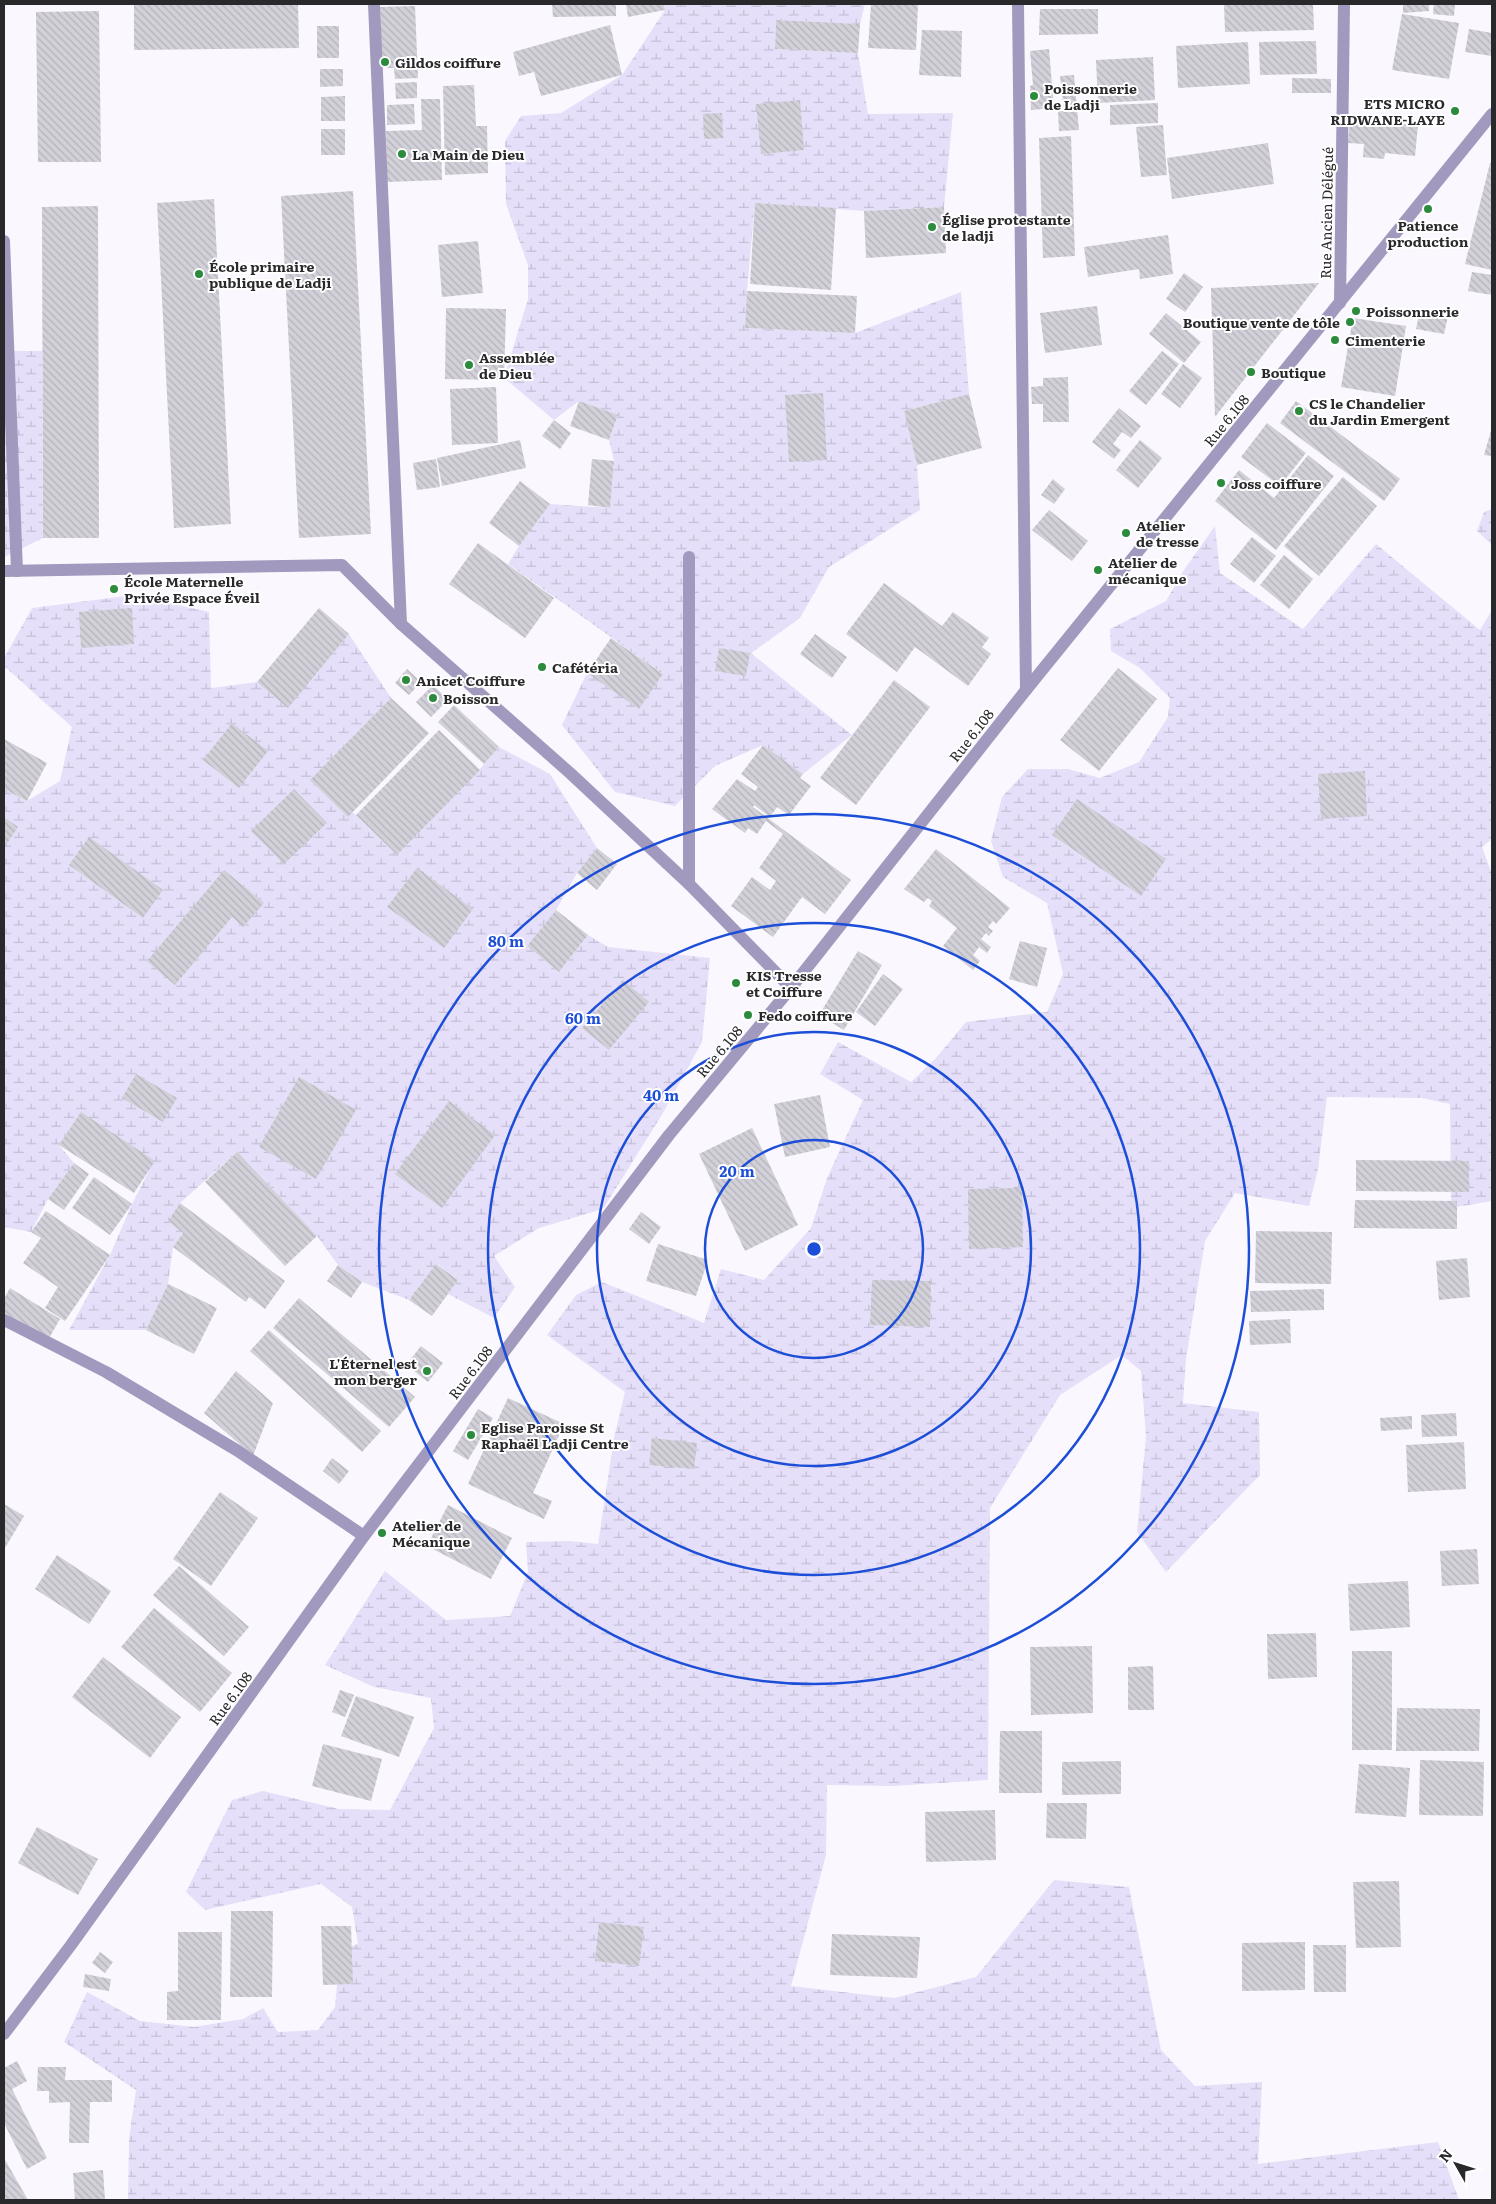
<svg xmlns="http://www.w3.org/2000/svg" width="1496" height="2204" viewBox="0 0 1496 2204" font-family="Literata,serif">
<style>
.wetland{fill:url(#wetland-marsh)}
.building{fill:url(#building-back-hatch)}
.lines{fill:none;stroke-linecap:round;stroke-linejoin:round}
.minor{stroke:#a299be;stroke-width:12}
.ring{fill:none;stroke:#1d4ed8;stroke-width:2.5}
.poi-dot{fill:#2b8a3c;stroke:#fff;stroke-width:2}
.labels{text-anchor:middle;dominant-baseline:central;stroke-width:4;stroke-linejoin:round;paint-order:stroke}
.poi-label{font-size:14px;font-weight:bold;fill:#29292c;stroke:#fff;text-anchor:start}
.street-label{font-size:14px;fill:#29292c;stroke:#fff}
.centre{fill:#1d4ed8;stroke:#fff;stroke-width:2.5}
.ring-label{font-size:15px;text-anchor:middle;font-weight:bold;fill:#1d4ed8;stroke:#fff;stroke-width:4;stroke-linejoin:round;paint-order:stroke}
</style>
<defs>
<pattern id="wetland-marsh" width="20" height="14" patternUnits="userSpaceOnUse" patternTransform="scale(1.25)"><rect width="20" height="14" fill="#e5dff9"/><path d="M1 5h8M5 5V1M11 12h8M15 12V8" fill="none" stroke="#c4bfd6"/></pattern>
<pattern id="building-back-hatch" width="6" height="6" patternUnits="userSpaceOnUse" patternTransform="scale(1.25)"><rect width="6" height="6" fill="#d2d0d8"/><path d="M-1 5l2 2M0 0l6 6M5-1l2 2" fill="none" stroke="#b4b3ba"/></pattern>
</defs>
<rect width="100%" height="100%" fill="#faf8fe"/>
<!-- wetland -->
<g class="wetland">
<path d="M664,4H865L860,24L776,20L775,49L858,53L868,114L953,113L944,207L864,211L755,203L747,291L745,328L855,333L961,292L969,394L904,411L917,465L920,510L829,567L800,618L751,653L852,735L803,774L763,745L715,766L675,806L615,792L562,725L587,673L639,708L663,674L508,564L519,546L550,504L610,508L614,461L609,440L618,416L579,401L554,420L504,378L528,299V265L506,204L505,141L521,116L561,113L622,75L665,10Z"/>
<path d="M4,351H42L43,538L4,557Z"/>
<path d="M1492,509V545L1477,531L1484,512Z"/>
<path d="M1215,526L1220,573L1303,629L1376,544L1480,630L1492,610V839L1482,847L1492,874V1201L1451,1208L1450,1104L1422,1098L1327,1097L1318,1169L1309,1206L1235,1193L1205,1241L1186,1359L1183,1403L1259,1412L1260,1475L1166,1572L1137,1532L1146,1437L1141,1371L1122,1355L1060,1395L990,1508L988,1780L892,1786L827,1785L826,1855L791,1986L894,1998L976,1977L1054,1880L1129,1887L1161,2050L1195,2086L1262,2082L1258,2164L1438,2142L1459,2200H128L129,2139L136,2090L64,2042L87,1992L140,2021L194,2027L243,2019L263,2008L278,2032L318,2030L335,2007L340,1950L358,1944L352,1907L321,1884L205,1910L186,1892L232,1800L263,1791L339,1809L390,1810L434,1728L431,1698L374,1687L325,1665L385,1571L446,1620L510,1616L528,1572L526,1542L569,1541L598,1544L614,1438L625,1392L547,1335L576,1295L602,1282L704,1323L721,1269L764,1280L811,1228L827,1178L863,1100L820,1074L838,1042L911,1082L936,1058L966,1022L1047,1012L1063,974L1047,903L1003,877L991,841L1002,797L1028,769H1068L1100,778L1139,762L1168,717L1170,698L1140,668L1111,651L1110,629L1166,601L1184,570Z"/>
<path d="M134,595L209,612L211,688L257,682L288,707L349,634L391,698L311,780L356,815L397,855L479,770L499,747L550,774L597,848L577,873L556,910L527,946L559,972L588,935L608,947L710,958L702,1042L663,1113L603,1209L539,1228L494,1256L515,1287L494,1318L448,1294L458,1280L437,1264L409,1300L362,1282L338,1265L317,1236L237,1152L180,1203L168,1221L183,1233L173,1247L168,1284L146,1330H69L110,1255L132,1204L154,1161L59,1145L74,1163L48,1199L31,1232L4,1227V789L27,801L60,781L72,727L4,666V658L32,608Z"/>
</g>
<!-- building -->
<g class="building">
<path d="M134,4H298L299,48L134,50Z"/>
<path d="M552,4H616V16L553,17Z"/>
<path d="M626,4H664L665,10L628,17Z"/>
<path d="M871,4H918L916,50L868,48Z"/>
<path d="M1224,4H1313L1314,30L1225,32Z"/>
<path d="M1403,4H1429V11L1403,13Z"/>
<path d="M1434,4H1455L1454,16L1433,14Z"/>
<path d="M415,6L418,78L395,79L394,68H382L380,7Z"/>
<path d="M1040,9H1098V34L1039,35Z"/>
<path d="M99,11L101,162H38L36,12Z"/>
<path d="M1402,14L1459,23L1449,79L1392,70Z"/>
<path d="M776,20L860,24L858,53L775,49Z"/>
<path d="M610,25L622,75L541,96L534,72L519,76L513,52Z"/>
<rect x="317" y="26" width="22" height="32"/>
<path d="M1469,29L1492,33V56L1465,52Z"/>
<path d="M922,30L962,31L961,77L919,75Z"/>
<path d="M1316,41L1317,74L1260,75L1259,42Z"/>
<path d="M1248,42L1250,84L1178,88L1176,46Z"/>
<path d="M1049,49L1054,108L1031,110L1030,86L1033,85L1030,51Z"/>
<path d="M1153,57L1155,100L1098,103L1096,60Z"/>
<path d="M320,69H343V86L320,87Z"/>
<path d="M1074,75L1079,130L1059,131L1058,111H1064L1060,76Z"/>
<path d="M1292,78L1331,79V93H1292Z"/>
<path d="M417,82V98L396,99L395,83Z"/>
<path d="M474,85L476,126H487L488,173L445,175L443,86Z"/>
<path d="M345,96V121H321V97Z"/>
<path d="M421,99H440L442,180L387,182L386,131L422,130Z"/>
<path d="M800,100L804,150L761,154L756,104Z"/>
<path d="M1158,103V123L1110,125V105Z"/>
<path d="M414,104L415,124L387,125V105Z"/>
<path d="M722,113L723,138L704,139L703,114Z"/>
<path d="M1350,119L1418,125L1415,156L1385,153L1384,159L1363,157L1364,144L1348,143Z"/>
<path d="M1163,125L1167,175L1141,177L1136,127Z"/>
<rect x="321" y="129" width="24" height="26"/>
<path d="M1071,136L1075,256L1043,258L1039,138Z"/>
<path d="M1268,143L1274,184L1172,199L1167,158Z"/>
<path d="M1490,163H1492V270L1465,264Z"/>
<path d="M353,191L371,534L299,538L281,196Z"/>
<path d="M214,199L231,524L174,528L157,203Z"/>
<path d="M755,203L836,208L831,290L750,284Z"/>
<path d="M98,206L99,538H43L42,207Z"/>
<path d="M944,207L946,253L866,258L864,211Z"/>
<path d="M1168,235L1173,274L1140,279L1139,269L1088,277L1084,247Z"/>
<path d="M478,241L483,293L442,297L438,245Z"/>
<path d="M1472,272L1492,275V295L1468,291Z"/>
<path d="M1184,273L1203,287L1185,312L1166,299Z"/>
<path d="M1319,283L1215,417L1211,288Z"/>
<path d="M747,291L857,296L855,333L745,328Z"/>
<path d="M1097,306L1102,345L1045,353L1040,313Z"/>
<path d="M446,308L506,309L504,380L445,379Z"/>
<path d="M1420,310L1448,316L1444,334L1416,329Z"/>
<path d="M1166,313L1201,342L1184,363L1149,334Z"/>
<path d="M1353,318L1406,326L1395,396L1341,387Z"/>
<path d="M1162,351L1179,364L1146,405L1129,391Z"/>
<path d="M1183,364L1202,378L1180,408L1161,394Z"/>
<path d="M1068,377L1069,422H1043V404H1032L1031,387L1043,386V378Z"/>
<path d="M496,387L498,443L452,445L450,389Z"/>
<path d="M823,393L827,460L789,462L785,395Z"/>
<path d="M969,394L982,448L917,465L904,411Z"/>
<path d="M579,401L618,415L609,440L570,426Z"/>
<path d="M1296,401L1400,479L1384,501L1280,423Z"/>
<path d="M1119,408L1141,426L1131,438L1122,432L1113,444L1121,450L1114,459L1092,442Z"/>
<path d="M554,420L571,433L560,449L542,436Z"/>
<path d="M1267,423L1306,453L1280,486L1241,457Z"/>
<path d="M1492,427V456L1484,455Z"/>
<path d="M520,440L526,468L442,486L437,458Z"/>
<path d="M1140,440L1162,458L1138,488L1116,470Z"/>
<path d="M1308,455L1334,476L1276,550L1215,501L1239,470L1274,498Z"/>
<path d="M436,459L440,487L417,490L413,463Z"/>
<path d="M592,459L614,461L610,508L588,505Z"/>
<path d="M1343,477L1377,506L1319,576L1284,546Z"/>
<path d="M1053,479L1065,489L1054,504L1041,495Z"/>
<path d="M520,481L550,504L519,546L489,523Z"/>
<path d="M1049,510L1088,541L1072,561L1032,530Z"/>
<path d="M1252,537L1276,556L1254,583L1230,564Z"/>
<path d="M478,543L554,598L525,638L449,584Z"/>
<path d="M1284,555L1313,579L1289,609L1260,585Z"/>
<path d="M884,583L942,626L953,612L989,638L982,647L991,654L968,686L915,647L897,672L846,634Z"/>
<path d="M132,608L134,644L81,648L79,612Z"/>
<path d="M319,608L349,634L288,708L257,682Z"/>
<path d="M815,634L847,657L832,678L800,654Z"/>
<path d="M611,638L663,674L639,709L587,673Z"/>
<path d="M719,648L750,653L746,676L715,671Z"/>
<path d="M1118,668L1157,699L1099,771L1060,740Z"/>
<path d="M407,669L421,682L409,695L395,683Z"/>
<path d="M894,680L930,707L856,805L820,778Z"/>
<path d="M433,685L448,700L431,717L416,702Z"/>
<path d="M391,698L429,733L348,817L310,780Z"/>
<path d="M454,705L499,747L484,764L438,722Z"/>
<path d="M232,723L268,751L239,788L203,760Z"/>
<path d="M439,730L480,770L397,855L356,815Z"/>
<path d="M4,739L47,763L27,801L4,789Z"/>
<path d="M763,745L803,774L800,778L811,786L789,815L777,807L770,817L754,805L753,807L851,880L825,914L802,897L773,937L731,906L752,877L770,890L776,881L759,868L783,834L766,821L757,834L748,828L745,833L712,809L737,779L755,791L758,787L741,774Z"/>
<path d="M1365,771L1367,816L1321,819L1318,774Z"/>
<path d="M294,789L327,823L284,864L251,831Z"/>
<path d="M1077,799L1166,859L1141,896L1052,835Z"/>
<path d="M4,817L18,827L4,848Z"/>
<path d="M89,837L163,890L143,918L69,865Z"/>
<path d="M597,848L617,864L597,890L577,873Z"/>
<path d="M936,849L1010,908L996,924L993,921L988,927L993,931L989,936L986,933L981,939L991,947L987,953L979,947L973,955L980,961L973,970L943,946L957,928L929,906L932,901L928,898L924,902L904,889Z"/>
<path d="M417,868L473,909L444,948L387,907Z"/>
<path d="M224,870L264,903L243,927L232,917L175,985L147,961Z"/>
<path d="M556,910L588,935L559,972L527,946Z"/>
<path d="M1020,941L1047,948L1037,987L1009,979Z"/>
<path d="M858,951L882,965L844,1030L819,1015Z"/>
<path d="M883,974L903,989L875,1026L856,1012Z"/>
<path d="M623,980L649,1002L609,1050L582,1028Z"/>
<path d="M136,1074L177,1098L163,1122L122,1098Z"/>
<path d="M299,1077L356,1110L316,1179L259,1147Z"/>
<path d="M820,1095L830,1147L785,1157L774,1104Z"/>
<path d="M449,1101L495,1135L442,1208L395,1174Z"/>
<path d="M81,1112L155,1161L134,1193L59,1145Z"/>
<path d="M752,1128L798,1225L745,1251L699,1154Z"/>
<path d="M237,1152L317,1236L285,1266L205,1182Z"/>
<path d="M1356,1160L1469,1161V1192L1356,1191Z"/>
<path d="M74,1163L89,1174L64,1210L48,1199Z"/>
<path d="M94,1177L132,1204L110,1235L72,1208Z"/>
<path d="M1022,1188L1023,1247L969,1249L968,1189Z"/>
<path d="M1355,1200L1457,1201V1229L1354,1228Z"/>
<path d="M180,1203L285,1281L265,1309L249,1297L246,1302L173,1247L183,1233L168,1221Z"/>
<path d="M46,1211L110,1255L65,1321L45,1308L58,1287L23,1263L41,1238L31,1232Z"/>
<path d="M641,1212L661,1227L649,1244L629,1229Z"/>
<path d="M1256,1231L1332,1232L1331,1284L1255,1283Z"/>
<path d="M658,1244L708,1260L696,1296L646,1281Z"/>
<path d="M1467,1258L1470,1297L1439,1300L1436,1261Z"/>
<path d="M436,1264L458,1280L432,1316L409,1300Z"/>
<path d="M338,1265L362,1282L351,1298L327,1281Z"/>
<path d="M872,1280L931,1281L930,1327L870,1325Z"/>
<path d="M168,1284L217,1308L194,1354L146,1330Z"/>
<path d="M10,1288L60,1319L48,1340L4,1313V1299Z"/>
<path d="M1324,1289V1310L1251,1312L1250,1291Z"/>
<path d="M299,1298L415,1397L389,1427L273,1328Z"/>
<path d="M1290,1319L1291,1343L1250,1345L1249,1321Z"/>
<path d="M269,1330L381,1431L362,1452L250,1351Z"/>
<path d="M421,1346L443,1363L428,1382L406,1365Z"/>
<path d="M236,1371L273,1403L253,1456L204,1413Z"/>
<path d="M508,1398L564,1424L533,1493L552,1501L544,1519L468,1484Z"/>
<path d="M478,1409L493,1418L468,1460L453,1451Z"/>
<path d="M1456,1413L1457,1436L1422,1437L1421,1415Z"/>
<path d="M1412,1416V1429L1381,1431L1380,1418Z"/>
<path d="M652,1438L697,1443L694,1469L649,1465Z"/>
<path d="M1464,1442L1466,1489L1408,1492L1406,1445Z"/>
<path d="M332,1458L349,1471L339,1484L323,1471Z"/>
<path d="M220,1492L258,1518L211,1586L173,1559Z"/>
<path d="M4,1504L24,1516L5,1548L4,1547Z"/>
<path d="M448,1505L512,1538L491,1579L427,1546Z"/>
<path d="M1477,1549L1479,1584L1442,1586L1440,1551Z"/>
<path d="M57,1555L111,1591L89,1624L35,1589Z"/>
<path d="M179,1566L249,1627L224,1656L153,1595Z"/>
<path d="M1408,1581L1410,1627L1350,1631L1348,1584Z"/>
<path d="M154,1608L232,1673L200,1712L121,1647Z"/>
<path d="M1316,1633L1317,1677L1268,1679L1267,1634Z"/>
<path d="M1092,1646L1093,1713L1031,1715L1030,1647Z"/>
<rect x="1352" y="1651" width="40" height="99"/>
<path d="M103,1657L181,1717L150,1758L72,1697Z"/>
<path d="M1153,1666L1154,1710H1128V1667Z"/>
<path d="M340,1690L354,1695L345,1717L332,1712Z"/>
<path d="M356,1696L414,1717L399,1757L341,1736Z"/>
<path d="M1397,1708L1480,1709L1479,1751H1396Z"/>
<path d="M1000,1731H1042V1793H999Z"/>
<path d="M323,1744L382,1759L371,1801L312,1786Z"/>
<path d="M1420,1760L1484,1762L1483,1816L1419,1815Z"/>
<path d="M1121,1761V1794L1062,1795V1762Z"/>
<path d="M1359,1764L1410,1768L1406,1817L1355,1813Z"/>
<path d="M1047,1803H1087L1086,1839L1046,1838Z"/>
<path d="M995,1810L996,1860L926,1862L925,1812Z"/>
<path d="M37,1827L98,1859L78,1895L18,1863Z"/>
<path d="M1399,1881L1401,1947L1356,1948L1353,1882Z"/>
<path d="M231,1911H273L272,1997H230Z"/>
<path d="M599,1922L644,1927L639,1966L595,1961Z"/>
<path d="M321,1926H351L353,1984L323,1985Z"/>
<path d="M178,1932H222L221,2020H167V1992L178,1991Z"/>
<path d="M832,1934L920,1937L917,1978L830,1975Z"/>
<path d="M1305,1942V1990L1242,1991V1943Z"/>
<path d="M1313,1945H1346V1992H1314Z"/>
<path d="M100,1952L113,1962L105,1973L92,1963Z"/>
<path d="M85,1974L111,1979L109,1991L83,1987Z"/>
<path d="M17,2061L27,2081L12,2089L47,2158L27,2169L4,2123V2068Z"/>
<path d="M38,2067H66L65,2080H112V2102H90L89,2143H69L70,2102L49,2103V2091H37Z"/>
<path d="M4,2158L28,2200H6L4,2196Z"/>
<path d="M103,2170L105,2200H75L73,2173Z"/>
</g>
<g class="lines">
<!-- minor -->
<g class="minor">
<path d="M374,4L401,624"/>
<path d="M1018,4L1026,690"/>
<path d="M4,241L17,571"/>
<path d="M1340,303L1344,4"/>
<path d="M4,571L342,565L401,624L570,773L689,884L791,988"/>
<path d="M689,884V557"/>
<path d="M4,1320L106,1372L238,1451L364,1536"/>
<path d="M4,2034L71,1945L364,1536L669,1135L791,988L1026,690L1492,114"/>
</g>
</g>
<!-- distance rings -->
<g class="ring">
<circle cx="814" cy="1249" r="109"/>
<circle cx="814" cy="1249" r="217"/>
<circle cx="814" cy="1249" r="326"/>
<circle cx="814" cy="1249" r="435"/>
</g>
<!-- markers -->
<g class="poi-dot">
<circle cx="385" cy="62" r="5"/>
<circle cx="1034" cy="96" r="5"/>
<circle cx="1455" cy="111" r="5"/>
<circle cx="402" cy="154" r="5"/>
<circle cx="1428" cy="209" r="5"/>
<circle cx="932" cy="227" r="5"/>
<circle cx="199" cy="274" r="5"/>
<circle cx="1356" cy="311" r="5"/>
<circle cx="1350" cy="322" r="5"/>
<circle cx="1335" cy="340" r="5"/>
<circle cx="469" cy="365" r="5"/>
<circle cx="1251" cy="372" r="5"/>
<circle cx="1299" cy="411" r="5"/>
<circle cx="1221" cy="483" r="5"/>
<circle cx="1126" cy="533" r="5"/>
<circle cx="1098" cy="570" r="5"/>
<circle cx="114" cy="589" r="5"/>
<circle cx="542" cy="667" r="5"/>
<circle cx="406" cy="680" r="5"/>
<circle cx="433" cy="698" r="5"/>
<circle cx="736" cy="983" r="5"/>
<circle cx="748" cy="1015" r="5"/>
<circle cx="427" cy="1371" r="5"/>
<circle cx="471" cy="1435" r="5"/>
<circle cx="382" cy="1533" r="5"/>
</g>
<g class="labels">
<!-- poi labels -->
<g class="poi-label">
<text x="395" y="62">Gildos coiffure</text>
<text x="1044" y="88">Poissonnerie<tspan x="1044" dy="16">de Ladji</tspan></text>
<text x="1445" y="103" text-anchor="end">ETS MICRO<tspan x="1445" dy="16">RIDWANE-LAYE</tspan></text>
<text x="412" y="154">La Main de Dieu</text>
<text x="942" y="219">Église protestante<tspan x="942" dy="16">de ladji</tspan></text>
<text x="1428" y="225" text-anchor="middle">Patience<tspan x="1428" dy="16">production</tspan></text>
<text x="209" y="266">École primaire<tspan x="209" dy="16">publique de Ladji</tspan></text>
<text x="1366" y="311">Poissonnerie</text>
<text x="1340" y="322" text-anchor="end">Boutique vente de tôle</text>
<text x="1345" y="340">Cimenterie</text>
<text x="479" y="357">Assemblée<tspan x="479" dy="16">de Dieu</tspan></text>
<text x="1261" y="372">Boutique</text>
<text x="1309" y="403">CS le Chandelier<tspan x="1309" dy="16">du Jardin Emergent</tspan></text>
<text x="1231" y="483">Joss coiffure</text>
<text x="1136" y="525">Atelier<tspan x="1136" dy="16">de tresse</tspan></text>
<text x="1108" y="562">Atelier de<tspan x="1108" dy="16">mécanique</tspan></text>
<text x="124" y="581">École Maternelle<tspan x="124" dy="16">Privée Espace Éveil</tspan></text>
<text x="552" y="667">Cafétéria</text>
<text x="416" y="680">Anicet Coiffure</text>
<text x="443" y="698">Boisson</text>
<text x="746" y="975">KIS Tresse<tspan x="746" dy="16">et Coiffure</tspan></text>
<text x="758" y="1015">Fedo coiffure</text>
<text x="417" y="1363" text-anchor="end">L'Éternel est<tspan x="417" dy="16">mon berger</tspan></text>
<text x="481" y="1427">Eglise Paroisse St<tspan x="481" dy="16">Raphaël Ladji Centre</tspan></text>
<text x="392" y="1525">Atelier de<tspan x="392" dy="16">Mécanique</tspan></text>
</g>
<!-- street labels -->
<g class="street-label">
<text transform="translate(1326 213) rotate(-89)">Rue Ancien Délégué</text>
<text transform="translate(1226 420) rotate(-51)">Rue 6.108</text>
<text transform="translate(971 735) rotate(-52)">Rue 6.108</text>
<text transform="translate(719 1051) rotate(-50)">Rue 6.108</text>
<text transform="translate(470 1372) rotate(-53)">Rue 6.108</text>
<text transform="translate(230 1698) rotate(-54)">Rue 6.108</text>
</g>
</g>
<circle cx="814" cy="1249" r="8" class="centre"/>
<g class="ring-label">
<text x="506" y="947">80 m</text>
<text x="583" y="1024">60 m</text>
<text x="661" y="1101">40 m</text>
<text x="737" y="1177">20 m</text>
</g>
<!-- border -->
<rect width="1496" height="2204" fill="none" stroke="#29292c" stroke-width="10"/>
<!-- north arrow -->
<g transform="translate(1456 2164) rotate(309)" stroke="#ffffff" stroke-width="4" paint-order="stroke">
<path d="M0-4L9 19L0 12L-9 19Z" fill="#29292c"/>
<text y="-8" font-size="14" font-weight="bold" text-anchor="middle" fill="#29292c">N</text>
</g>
</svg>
